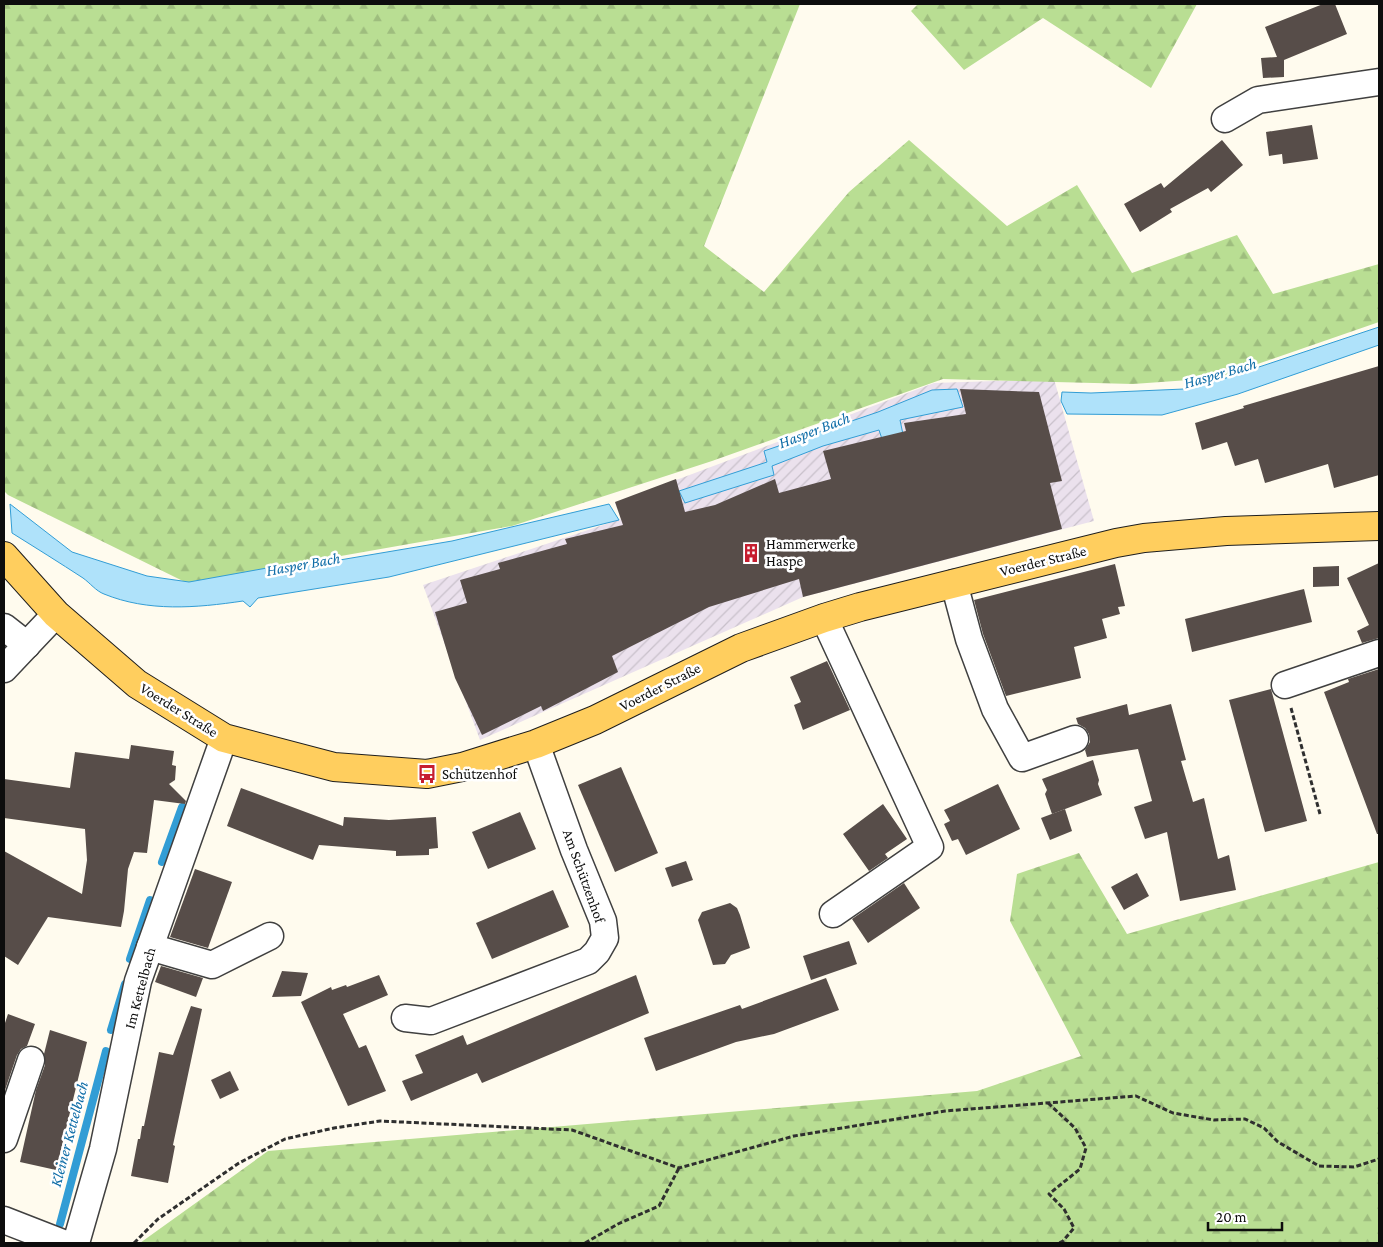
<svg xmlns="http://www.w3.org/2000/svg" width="1383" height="1247" viewBox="0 0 1383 1247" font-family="'Crimson Pro',serif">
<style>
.industrial{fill:url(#industrial-furrows)}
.forest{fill:url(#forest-firs)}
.water{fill:#afe2fa;stroke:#329dd5}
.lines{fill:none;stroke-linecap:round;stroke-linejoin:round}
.stream{stroke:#329dd5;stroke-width:8}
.building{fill:#574d49}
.minor-casing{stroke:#404040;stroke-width:29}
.major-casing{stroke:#1e1e1e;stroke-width:30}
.path{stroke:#2f2f2f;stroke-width:3;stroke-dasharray:5 2.5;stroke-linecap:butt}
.minor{stroke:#fff;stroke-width:26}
.major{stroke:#ffce5e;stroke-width:28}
.labels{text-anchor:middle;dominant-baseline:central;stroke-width:5;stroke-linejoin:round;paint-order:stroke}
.poi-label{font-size:15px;fill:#0d0d0d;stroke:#fff;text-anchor:start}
.street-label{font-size:15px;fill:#0d0d0d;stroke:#fff}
.water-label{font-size:16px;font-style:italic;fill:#0f6da7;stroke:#fff}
</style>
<defs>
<pattern id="industrial-furrows" width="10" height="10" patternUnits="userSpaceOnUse" patternTransform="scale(1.25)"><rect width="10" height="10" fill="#ebe1ed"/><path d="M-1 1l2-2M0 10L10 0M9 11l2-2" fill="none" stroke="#c8c0ca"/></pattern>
<pattern id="forest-firs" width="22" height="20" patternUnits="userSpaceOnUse" patternTransform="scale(1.25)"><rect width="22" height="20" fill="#b9de93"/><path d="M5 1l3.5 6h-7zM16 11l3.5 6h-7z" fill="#9ebd7e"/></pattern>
</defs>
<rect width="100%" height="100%" fill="#fffbee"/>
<!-- industrial -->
<path class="industrial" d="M1054,379L1094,521L803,597L480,740L423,585L621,519L615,503L934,383Z"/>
<!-- forest -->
<g class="forest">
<path d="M4,4H800L704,246L764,292L849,192L909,140L1007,226L1077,185L1132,273L1237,235L1273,294L1379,264V322L1217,378L1133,384L943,379L712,461L512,526L187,583L8,495L4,491Z"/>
<path d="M918,4H1197L1151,88L1043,18L964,70L911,11Z"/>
<path d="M1079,853L1127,934L1379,862V1243H140L268,1151L977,1091L1081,1056L1010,921L1017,874Z"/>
</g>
<!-- water -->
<g class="water">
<path d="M1379,327V345L1238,394L1162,415L1067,414L1061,401L1062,392L1091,393L1184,389L1220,380Z"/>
<path d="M957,389L963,407L900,420L905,444L886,451L879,430L823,446L772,466L774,475L685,503L679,491L767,462L764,451L878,412L932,390Z"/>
<path d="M10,504L72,552L147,576L189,582L267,568L316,564L452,541L609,504L619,520L389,577L258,598L250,607L243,601C196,608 148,612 104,594C96,591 90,583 83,578C60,563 36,548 12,533Z"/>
</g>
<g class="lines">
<!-- stream -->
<g class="stream">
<path d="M162,862L182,807"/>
<path d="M130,959L150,900"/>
<path d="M111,1030L125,984"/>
<path d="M60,1224L106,1051"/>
</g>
</g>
<!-- building -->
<g class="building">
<path d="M1323,4H1335L1347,34L1284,60V77L1263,78L1261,58L1277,57L1265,27Z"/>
<path d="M1312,125L1318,159L1283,164L1282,154L1269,156L1266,132Z"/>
<path d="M1222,140L1243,165L1211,192L1208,188L1170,209L1172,212L1140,232L1124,204L1161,183L1164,188Z"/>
<path d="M1379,366V475L1334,488L1328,464L1265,483L1258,459L1235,466L1227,442L1202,450L1195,423L1244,408L1243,406Z"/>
<path d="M960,389L1039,392L1062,481L1050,483L1062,529L803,597L799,579L709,607L612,656L618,672L543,711L541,706L482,735L455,678L435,612L467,603L460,580L500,569L498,563L567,544L565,539L623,525L615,502L676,479L685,512L715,505L775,479L779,493L831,479L823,451L906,431L904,423L966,414Z"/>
<path d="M1379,563V638L1362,643L1357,631L1369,625L1347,578Z"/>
<path d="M1115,564L1125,606L1118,607L1120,614L1102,619L1107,638L1074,647L1081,678L1006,696L983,634L974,600Z"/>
<path d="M1339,566V586L1313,587V567Z"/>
<path d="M1304,589L1312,622L1192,652L1185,619Z"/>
<path d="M827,661L850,710L803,730L794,705L801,702L790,677Z"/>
<path d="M1379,669V834H1377L1324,692L1349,682L1348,679Z"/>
<path d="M1271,689L1307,821L1265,832L1229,700Z"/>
<path d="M1127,704L1129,715L1171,704L1186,760L1181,761L1193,802L1204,798L1218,859L1229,855L1236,890L1180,901L1167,832L1145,839L1134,807L1152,801L1138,749L1087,757L1085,750L1090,742L1089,734L1085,728L1078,724L1076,718Z"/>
<path d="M131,745L174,751L172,765L176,766L175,780L169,784L186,801L185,804L154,800L147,853L134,852L128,869L124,911L121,927L48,917L18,965L4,956V851L82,894L87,860L85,829L4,818V779L70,788L75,752L129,759Z"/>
<path d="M1093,760L1099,780L1098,784L1102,795L1052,814L1045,794L1047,790L1042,779Z"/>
<path d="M621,767L658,853L615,872L578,785Z"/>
<path d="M998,784L1020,829L966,855L958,839L952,841L944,824L950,821L944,810Z"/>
<path d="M241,788L343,826L344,817L389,820L436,817L438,848L429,849V855L396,856V851L319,845L313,860L227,826Z"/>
<path d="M883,804L907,839L885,854L888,858L869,871L843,834Z"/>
<path d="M1065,809L1072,831L1050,840L1041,818Z"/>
<path d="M520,812L536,849L488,869L472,832Z"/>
<path d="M686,861L693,880L672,887L665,868Z"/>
<path d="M195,869L232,882L208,948L170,937Z"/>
<path d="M1137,873L1149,896L1124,910L1111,887Z"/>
<path d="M904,883L920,908L868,943L852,919Z"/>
<path d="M553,890L569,927L492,959L476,923Z"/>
<path d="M730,903L737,908L740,915L750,948L731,955L725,964L713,965L698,920L702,912Z"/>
<path d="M849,941L857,964L811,980L803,956Z"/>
<path d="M161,966L203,978L196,997L155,982Z"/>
<path d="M282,971L308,973L301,996L272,997Z"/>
<path d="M379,975L388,995L343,1014L359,1048L366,1045L386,1091L348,1106L301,1002L331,987L332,990L346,985L347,987Z"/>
<path d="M636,975L649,1013L482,1083L477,1073L411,1101L402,1081L423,1073L415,1055L463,1035L467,1045Z"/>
<path d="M826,978L839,1010L774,1034L736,1042L656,1071L644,1038L740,1005L742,1009Z"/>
<path d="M191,1006L202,1009L173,1145L175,1146L168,1183L131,1176L138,1139H140L142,1126H144L159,1052L173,1055Z"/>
<path d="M8,1014L35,1024L27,1046L21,1049L17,1055L4,1093V1026Z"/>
<path d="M50,1030L87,1042L56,1170L20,1162L36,1090L45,1065L44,1054Z"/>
<path d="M230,1071L239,1090L220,1099L211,1080Z"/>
</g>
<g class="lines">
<!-- minor casing -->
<g class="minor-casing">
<g id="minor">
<path d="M1225,119L1258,100L1379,82"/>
<path d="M954,583L969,639L995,709L1022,758L1075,739"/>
<path d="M824,618L930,847L833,914"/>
<path d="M4,627L27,645"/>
<path d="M4,669L56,614"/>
<path d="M1285,685L1379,653"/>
<path d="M150,947L212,965L270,936"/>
<path d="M405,1018L431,1021L588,961L597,952L605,938L603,921L574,850L536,744"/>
<path d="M4,1139L31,1060"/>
<path d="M4,1220L63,1243"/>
<path d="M76,1243L103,1149L138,981L224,738"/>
</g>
</g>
<!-- major casing -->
<g class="major-casing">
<path id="major" d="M4,556L56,614L137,684L224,738L334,767L427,774L462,767L536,744L595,720L741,648L824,618L860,607L1116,543L1144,538L1226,531L1379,526"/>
</g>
<!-- path -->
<g class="path">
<path d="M1291,708L1320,814"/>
<path d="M1048,1103L1075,1128L1086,1148L1080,1169L1049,1194L1064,1209L1074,1228L1063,1241L1059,1243"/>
<path d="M134,1243L158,1219L239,1163L285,1139L334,1128L380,1121L572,1130L679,1168L794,1136L945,1111L1136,1096L1173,1113L1214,1120L1245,1119L1264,1128L1278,1142L1319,1166L1354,1167L1379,1159"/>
<path d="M585,1243L618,1224L659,1206L679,1168"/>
</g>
<!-- minor -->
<use href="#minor" class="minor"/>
<!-- major -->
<use href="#major" class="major"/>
</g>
<!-- icons -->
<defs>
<g id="building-bare" transform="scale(1.5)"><path d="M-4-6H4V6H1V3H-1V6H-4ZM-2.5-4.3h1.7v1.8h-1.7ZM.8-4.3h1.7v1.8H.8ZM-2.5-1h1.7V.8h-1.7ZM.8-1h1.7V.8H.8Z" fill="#c61d2f" stroke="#fff" stroke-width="2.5" paint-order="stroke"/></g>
<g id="bus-bare" transform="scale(1.5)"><path d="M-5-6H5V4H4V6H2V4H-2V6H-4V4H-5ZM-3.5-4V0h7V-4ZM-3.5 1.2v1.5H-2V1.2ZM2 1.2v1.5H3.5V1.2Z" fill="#c61d2f" stroke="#fff" stroke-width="2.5" paint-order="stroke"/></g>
</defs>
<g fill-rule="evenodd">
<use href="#building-bare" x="751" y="553"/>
<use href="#bus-bare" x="427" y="774"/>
</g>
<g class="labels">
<!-- poi labels -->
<g class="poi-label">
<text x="766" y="544">Hammerwerke<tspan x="766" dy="17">Haspe</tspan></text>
<text x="442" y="774">Schützenhof</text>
</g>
<!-- street labels -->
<g class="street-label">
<text transform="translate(1043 561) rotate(-14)">Voerder Straße</text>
<text transform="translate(660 687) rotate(-27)">Voerder Straße</text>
<text transform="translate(179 710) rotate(32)">Voerder Straße</text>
<text transform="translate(584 876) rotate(70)">Am Schützenhof</text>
<text transform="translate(140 988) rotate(-75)">Im Kettelbach</text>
</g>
<!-- water labels -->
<g class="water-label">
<text transform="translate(1220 373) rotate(-16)">Hasper Bach</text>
<text transform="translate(814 430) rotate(-21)">Hasper Bach</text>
<text transform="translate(303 564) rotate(-10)">Hasper Bach</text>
<text transform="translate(69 1134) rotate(-75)">Kleiner Kettelbach</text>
</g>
</g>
<!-- border -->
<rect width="1383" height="1247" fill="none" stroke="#0d0d0d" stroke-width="10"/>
<!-- scale -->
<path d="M1208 1222v8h74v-8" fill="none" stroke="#0d0d0d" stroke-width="2.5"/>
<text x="1216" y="1222" font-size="15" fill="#0d0d0d" stroke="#ffffff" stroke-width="4" paint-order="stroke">20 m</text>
</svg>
